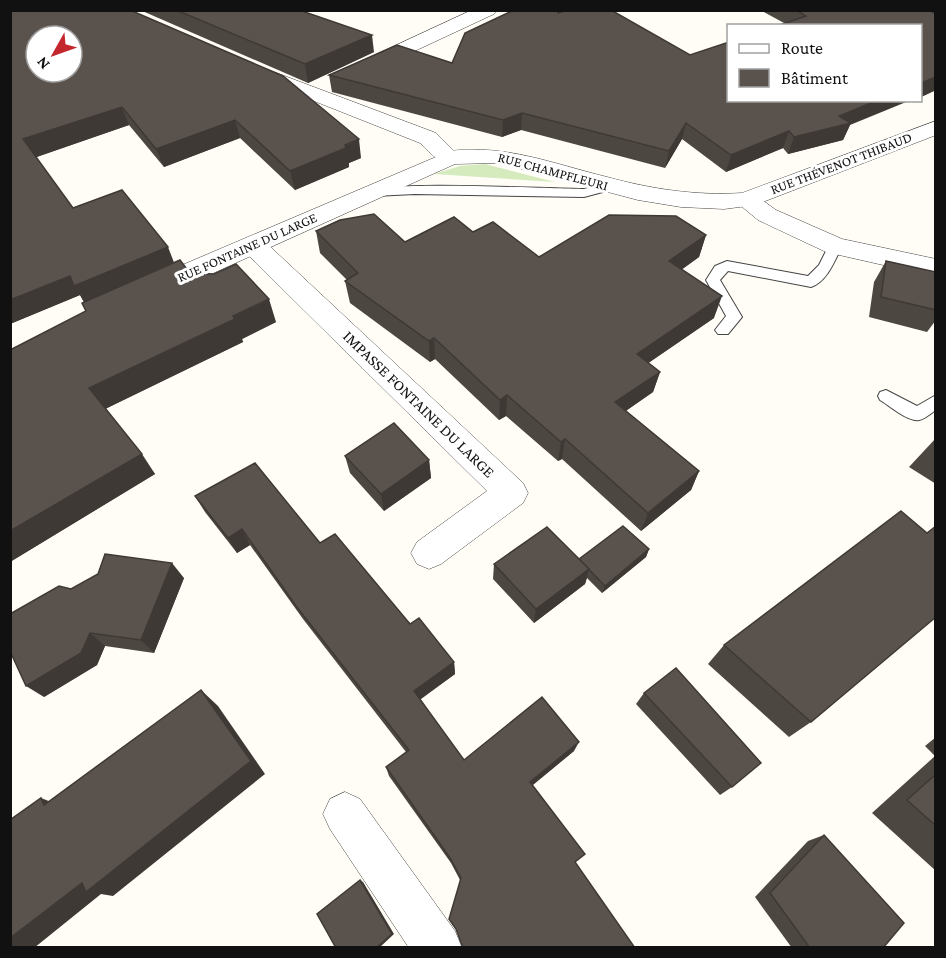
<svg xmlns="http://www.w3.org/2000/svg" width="946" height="958" viewBox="0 0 946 958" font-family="'Crimson Pro',serif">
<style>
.green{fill:#d5ebbd}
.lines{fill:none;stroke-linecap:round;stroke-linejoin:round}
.service-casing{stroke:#444;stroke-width:2}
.minor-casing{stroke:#444;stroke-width:1}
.tertiary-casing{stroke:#444;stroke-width:1}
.service{fill:#fff;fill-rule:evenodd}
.minor{fill:#fff;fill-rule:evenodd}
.tertiary{fill:#fff;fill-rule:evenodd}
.wall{fill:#4d4742}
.shaded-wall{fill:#3f3936}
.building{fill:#5a524d;stroke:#3f3936;stroke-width:1.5;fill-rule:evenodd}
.labels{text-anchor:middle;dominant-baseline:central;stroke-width:6;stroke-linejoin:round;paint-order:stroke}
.far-street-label{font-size:14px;fill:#111;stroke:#fff}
.street-label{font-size:16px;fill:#111;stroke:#fff}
</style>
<rect width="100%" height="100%" fill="#fffdf5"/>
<!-- green -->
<path class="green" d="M485,164L555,182L434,174L460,166Z"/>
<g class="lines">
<!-- service casing -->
<g class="service-casing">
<g id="service">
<path d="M609,182L614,183L615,186L614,189L584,197L415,194L374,196L367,192C379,180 555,189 584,189Z"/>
<path d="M835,241L842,246C835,260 827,282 811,287L728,271L720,280L742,317L728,334H718L715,330L726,316L706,280L715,266L727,261L808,276L819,265L830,243Z"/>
<path d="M886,390L917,406L936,395V410C931,413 925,419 919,420C908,422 890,406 880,400L878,396L880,392Z"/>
</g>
</g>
<!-- minor casing -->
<g class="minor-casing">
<g id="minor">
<path d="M472,10H497L494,14L374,70H360L357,66L360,62Z"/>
<path d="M258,66L436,133L461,158L458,163C441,167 432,154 420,143L251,76L248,72L251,68Z"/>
<path d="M746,193L755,195L776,210L842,239L936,259V277L826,252L758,220L734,200L737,195Z"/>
<path d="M253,237L262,239L523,483L528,493L523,503L441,564L429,569L417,564L411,553L417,542L487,491L244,251L240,245L244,239Z"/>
<path d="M345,792L360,799L455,931L462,948H409L330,829L323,814L330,799Z"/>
</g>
</g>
<!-- tertiary casing -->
<g class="tertiary-casing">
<path id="tertiary" d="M936,121V135L755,205L724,209L681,207L638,200L498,163L455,164L160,297L150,299L140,297L136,290L140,283L450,151C505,144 554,164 607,177C651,189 696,196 742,193Z"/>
</g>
<!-- service -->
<use href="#service" class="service"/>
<!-- minor -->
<use href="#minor" class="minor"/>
<!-- tertiary -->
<use href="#tertiary" class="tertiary"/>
</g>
<!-- wall -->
<g class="wall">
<path d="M10,10L361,158L349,163V167L295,190L240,138L164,167L129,125L36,157L73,208L174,263L276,322L242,339L243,342L105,409L155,474L10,562L86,311L84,302L80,295L10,324Z"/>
<path d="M140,10H299L374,52L308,83Z"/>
<path d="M760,10H928L936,14V90L921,97V26L784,23Z"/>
<path d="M558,13L690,55L850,125L843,140L788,154L783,148L726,172L682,139L665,168L521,130L502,137L332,92L329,75L452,63Z"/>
<path d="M316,231L405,242L473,232L539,257L706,235L699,257L681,270L714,318L648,363L660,372L653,392L626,411L699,471L691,490L641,531L562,459L558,461L506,416L499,420L435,359L430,362L350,303L345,281L347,280L320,253Z"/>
<path d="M886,261L936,272V320L927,332L869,317L874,282Z"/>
<path d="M936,438V484L909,467Z"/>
<path d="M345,456L429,460L431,478L384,511L350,473Z"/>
<path d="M195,496L320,543L454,662L455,674L420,699L464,760L574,751L532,785L460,880L451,863L389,776L386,767L406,752L303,619L250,545L237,553L205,512Z"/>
<path d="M649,549L646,557L602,593L587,578L585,584L534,623L493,579L494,564L579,559Z"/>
<path d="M184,578L154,653L105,646L97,665L44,697L71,589Z"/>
<path d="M724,645L811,722L789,737L708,664Z"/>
<path d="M644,693L732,787L720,795L636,704Z"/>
<path d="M936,737V871L872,813L935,756L925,746Z"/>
<path d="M824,835L883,948H792L755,897L808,841Z"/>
</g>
<!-- shaded-wall -->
<g class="shaded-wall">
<path d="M372,35L374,52L308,83L305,64Z"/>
<path d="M936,77V90L921,97V83Z"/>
<path d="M878,100H911L850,125L843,140L788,154L794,137L839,116Z"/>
<path d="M122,107L129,125L34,158L23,139Z"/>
<path d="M522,113L521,130L502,137L503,120Z"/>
<path d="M235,120L240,138L164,167L156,149Z"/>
<path d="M686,123L682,139L665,168L669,151Z"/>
<path d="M789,131L783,148L726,172L731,155Z"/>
<path d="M359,139L361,158L349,163V167L295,190L290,171Z"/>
<path d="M706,235L699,257L663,283L669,261Z"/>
<path d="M168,247L175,265L85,304L80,295L10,324V300L70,276Z"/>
<path d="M722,296L714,318L631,375L637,354Z"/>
<path d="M269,299L276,322L242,339L243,342L103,410L89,388Z"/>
<path d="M434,338L435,359L430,362L429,341Z"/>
<path d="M660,372L653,392L609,422L615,402Z"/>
<path d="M507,395L506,416L499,420L500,400Z"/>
<path d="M565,439L562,459L558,461L561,442Z"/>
<path d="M142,454L155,474L10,562V531Z"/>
<path d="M429,460L431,478L384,511L381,494Z"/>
<path d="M699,471L691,490L641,531L648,513Z"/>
<path d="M242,529L250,545L237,553L228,538Z"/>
<path d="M649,549L646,557L602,593L605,586Z"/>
<path d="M172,563L184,578L154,653L141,640Z"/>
<path d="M589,569L585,584L534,623L536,609Z"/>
<path d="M90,633L105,646L97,665L44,697L26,686Z"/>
<path d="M454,662L455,674L417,702L414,691Z"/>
<path d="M201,690L218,706L265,774L113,896L101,894L34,948H10V938L82,883Z"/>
<path d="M579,742L574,751L527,790L530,782Z"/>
<path d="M41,798L69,809L44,805Z"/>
<path d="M360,880L363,882L394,934L379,948H376Z"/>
</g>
<!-- building -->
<g class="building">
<path d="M10,10H130L283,76L359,139L345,145L346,148L290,171L235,120L156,149L122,107L23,139L73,208L122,190L168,247L74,286L70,276L10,300ZM36,36H72V72H36Z"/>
<path d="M176,10H299L372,35L305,64Z"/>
<path d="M514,10H557L558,13L567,10H611L690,55L729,42V100H878L839,116L851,123L794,137L789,131L731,155L686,123L669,151L522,113L503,120L329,75L397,45L452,63L465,33Z"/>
<path d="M796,10H928L936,14V77L921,83V26H777L806,16Z"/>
<path d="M374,214L405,242L454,217L473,232L493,222L539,257L609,215L676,216L706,235L669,261L722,296L637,354L660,372L615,402L699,471L648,513L565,439L561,442L507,395L500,400L434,338L429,341L345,281L358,273L316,231L340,220Z"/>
<path d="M180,260L190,273L214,274L236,264L269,299L233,316L235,319L89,388L142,454L10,531V350L86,311L82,303Z"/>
<path d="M886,261L936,272V310L881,297Z"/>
<path d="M394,423L429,460L381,494L345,456Z"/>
<path d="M255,463L320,543L335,534L410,624L419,618L454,662L414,691L464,760L542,697L579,742L530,782L585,854L575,862L635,948H463L456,929L449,919L461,878L450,858L386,767L409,750L296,606L242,529L228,538L195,496Z"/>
<path d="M901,511L927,533L936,526V617L811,722L724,645Z"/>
<path d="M623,526L649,549L605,586L579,559Z"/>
<path d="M547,527L589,569L536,609L494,564Z"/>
<path d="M105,554L172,563L141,640L90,633L81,653L26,686L10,651V614L59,586L71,589L98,574Z"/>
<path d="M676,668L761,763L732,787L644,693Z"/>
<path d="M201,690L251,761L86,892L82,883L10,938V820L41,798L44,805Z"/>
<path d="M936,774V826L907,800Z"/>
<path d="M824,835L904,923L883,948H810L770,893Z"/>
<path d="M360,880L392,934L376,948H336L317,914Z"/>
</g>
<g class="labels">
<!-- far-street labels -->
<g class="far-street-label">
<text transform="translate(841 163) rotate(-21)">RUE THÉVENOT THIBAUD</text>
<text transform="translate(553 171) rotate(15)">RUE CHAMPFLEURI</text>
<text transform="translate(247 247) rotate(-24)">RUE FONTAINE DU LARGE</text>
</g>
<!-- street labels -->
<g class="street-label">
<text transform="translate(419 404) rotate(44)">IMPASSE FONTAINE DU LARGE</text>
</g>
</g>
<!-- border -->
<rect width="946" height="958" fill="none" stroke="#111111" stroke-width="24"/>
<!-- legend -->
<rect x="727" y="24" width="195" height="78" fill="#ffffff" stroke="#a0a0a0" stroke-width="1.5"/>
<rect x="739" y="44" width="30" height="9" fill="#ffffff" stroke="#a0a0a0" stroke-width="1.5"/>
<text x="781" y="54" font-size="18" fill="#111111">Route</text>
<rect x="739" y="69" width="30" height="18" fill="#5a524d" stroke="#a0a0a0" stroke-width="1.5"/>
<text x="781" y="84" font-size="18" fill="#111111">Bâtiment</text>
<!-- north arrow -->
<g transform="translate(54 54) rotate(230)"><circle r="28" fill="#ffffff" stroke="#a0a0a0" stroke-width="1.5"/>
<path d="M0-4.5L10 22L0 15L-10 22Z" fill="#c4262e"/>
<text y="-9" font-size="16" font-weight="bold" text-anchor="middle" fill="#111111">N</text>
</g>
</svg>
